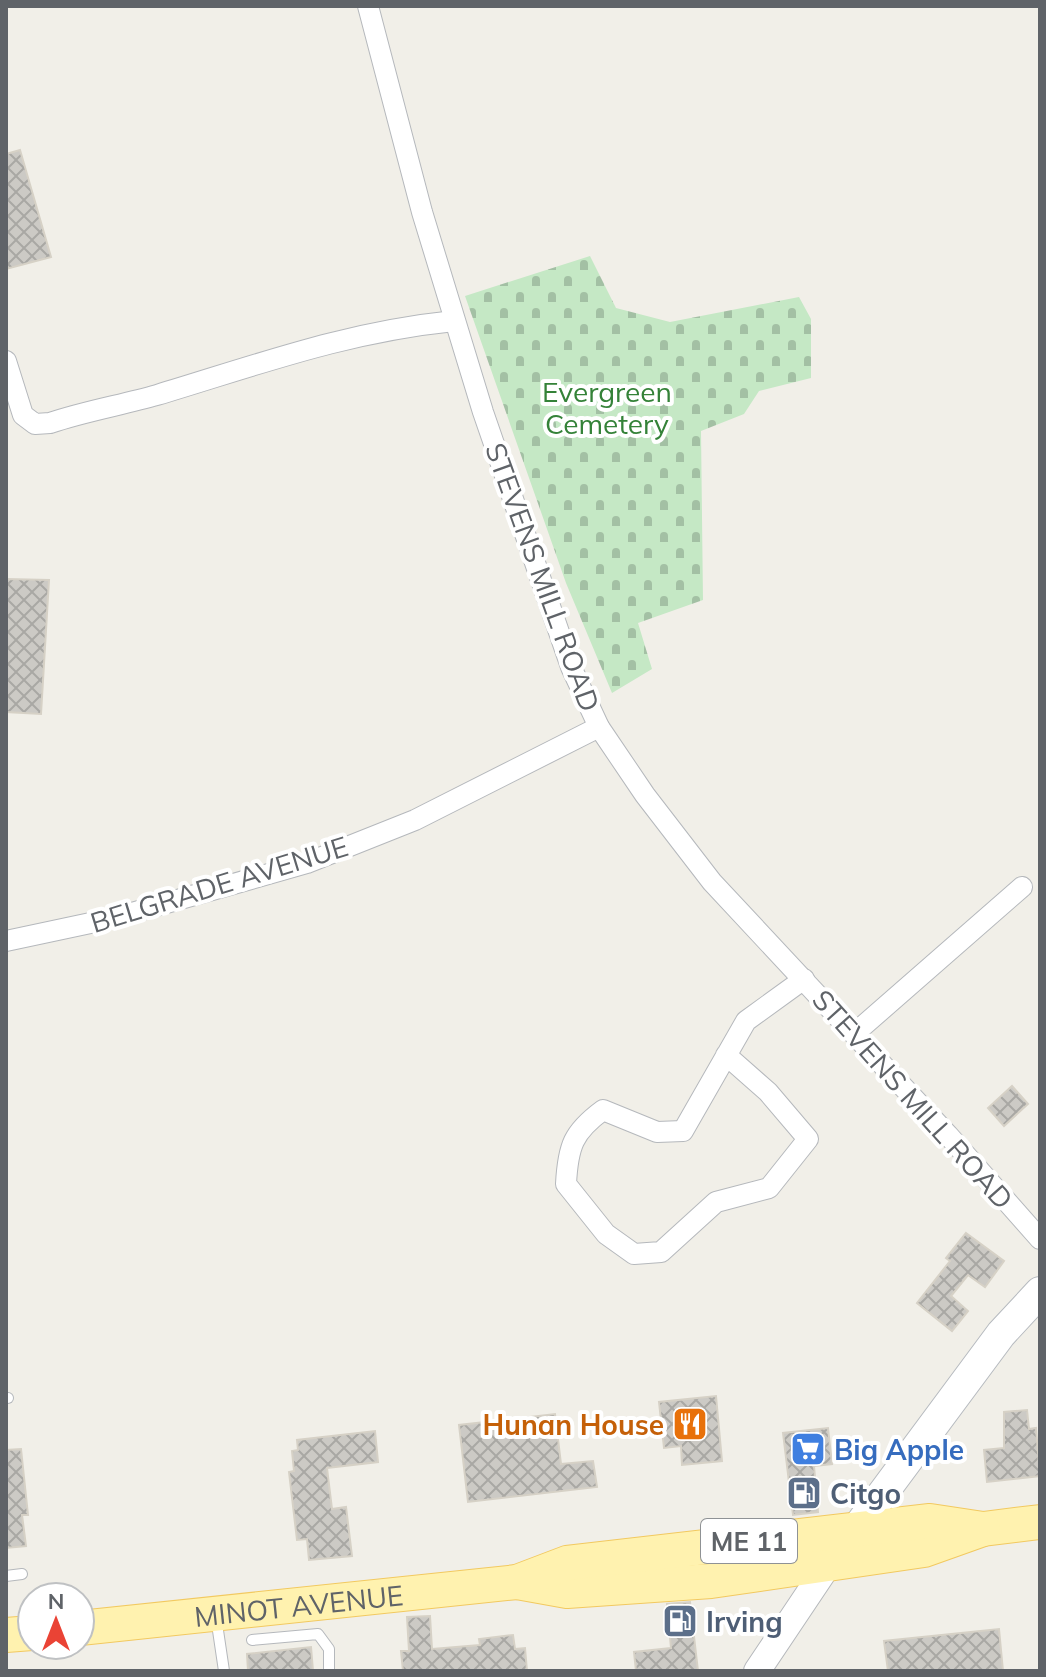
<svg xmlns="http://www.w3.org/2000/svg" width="1046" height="1677" viewBox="0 0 1046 1677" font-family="Mulish,sans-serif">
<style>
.cemetery{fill:url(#cemetery-stones)}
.building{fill:url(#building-cross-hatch);stroke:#d6d1c6;stroke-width:2}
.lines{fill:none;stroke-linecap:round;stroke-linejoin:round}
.service-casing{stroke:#b5b8bc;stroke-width:12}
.minor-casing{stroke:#b5b8bc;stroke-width:22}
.tertiary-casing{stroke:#b5b8bc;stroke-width:28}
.secondary-casing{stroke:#b6babf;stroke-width:32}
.primary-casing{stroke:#f2c960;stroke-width:36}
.service{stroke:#fff;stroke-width:10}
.minor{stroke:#fff;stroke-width:20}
.tertiary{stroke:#fff;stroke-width:26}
.secondary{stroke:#fff;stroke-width:30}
.primary{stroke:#fff2af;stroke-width:34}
.labels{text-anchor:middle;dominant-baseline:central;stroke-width:8;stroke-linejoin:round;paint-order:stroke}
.shield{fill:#fff;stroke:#8f9295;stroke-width:2}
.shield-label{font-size:26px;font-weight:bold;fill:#5f6368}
.park-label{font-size:28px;fill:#348238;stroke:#fff}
.street-label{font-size:28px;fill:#5f6368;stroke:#fff}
.food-label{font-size:28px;font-weight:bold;fill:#c56008;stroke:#fff;text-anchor:end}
.shop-label{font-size:28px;font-weight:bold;fill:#366cbe;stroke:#fff;text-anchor:start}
.service-label{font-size:28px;font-weight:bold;fill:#4e5e75;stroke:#fff;text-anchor:start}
</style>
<defs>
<pattern id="cemetery-stones" width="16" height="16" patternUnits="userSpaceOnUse" patternTransform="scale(2)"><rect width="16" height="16" fill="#c5e8c5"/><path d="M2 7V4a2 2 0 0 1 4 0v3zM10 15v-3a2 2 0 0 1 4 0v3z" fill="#a3c0a4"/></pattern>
<pattern id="building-cross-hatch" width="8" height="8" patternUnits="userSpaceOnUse" patternTransform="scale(2)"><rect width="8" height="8" fill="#cccac5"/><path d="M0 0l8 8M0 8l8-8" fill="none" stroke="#a9a8a4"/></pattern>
</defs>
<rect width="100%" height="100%" fill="#f1efe8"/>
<!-- cemetery -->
<path class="cemetery" d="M590,256L616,308L670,322L799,297L811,319V378L759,391L744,414L701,431L703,600L638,623L652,669L612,693L566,583L465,296Z"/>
<!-- building -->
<g class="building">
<path d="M20,150L51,257L6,269V154Z"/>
<path d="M6,579L49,580L41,714L6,712Z"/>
<path d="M1012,1086L1028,1104L1004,1126L988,1108Z"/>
<path d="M966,1233L1004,1261L985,1287L968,1275L951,1296L968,1311L952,1331L917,1303L950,1261L946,1258Z"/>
<path d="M716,1396L722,1461L682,1465L681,1446L664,1448L659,1402Z"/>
<path d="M1027,1410L1029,1429L1036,1428L1040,1476L987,1482L984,1450L1004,1448V1412Z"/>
<path d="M555,1414L561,1464L593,1461L597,1487L468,1502L459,1425Z"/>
<path d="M828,1428L832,1464L814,1466L818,1512L793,1515L783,1433Z"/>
<path d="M375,1431L378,1462L327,1468L332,1509L346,1507L352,1556L309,1560L307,1539L297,1540L289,1472L294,1471L292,1451L298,1450L297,1440Z"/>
<path d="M21,1449L28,1515H22L26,1546L6,1548V1450Z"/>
<path d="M690,1602L698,1671H636L634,1652L671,1648L667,1604Z"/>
<path d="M430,1616L432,1649L480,1645L479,1639L513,1635L515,1649L525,1648L527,1671H403L401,1651H409L407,1617Z"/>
<path d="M999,1629L1003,1671H888L884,1641Z"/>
<path d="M311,1647L313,1671H248L247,1654Z"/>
</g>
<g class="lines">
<!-- service casing -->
<g class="service-casing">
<g id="service">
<path d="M6,1398H8"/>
<path d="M6,1576L22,1574"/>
<path d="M216,1617L224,1671"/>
<path d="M252,1640L318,1634L329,1649V1671"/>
</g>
</g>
<!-- minor casing -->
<g class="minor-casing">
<g id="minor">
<path d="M368,6L422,212L483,412L571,667L599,727L645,795L712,882L948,1135L1040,1239"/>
<path d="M6,361L23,415L35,424L50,423C85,411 122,405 157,395C260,364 346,332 454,321"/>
<path d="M6,941L114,918L307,863L415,820L599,727"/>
<path d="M855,1033L1022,887"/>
<path d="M726,1055L768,1092L808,1139L769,1188L716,1202L661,1252L634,1254L606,1234L566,1184C568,1146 573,1132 603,1110L657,1132L683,1131L746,1021L804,979"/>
</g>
</g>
<!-- tertiary casing -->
<g class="tertiary-casing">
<path id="tertiary" d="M757,1671L828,1565"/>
</g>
<!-- secondary casing -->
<g class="secondary-casing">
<path id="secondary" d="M846,1543L1001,1334L1040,1292"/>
</g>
<!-- primary casing -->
<g class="primary-casing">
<g id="primary">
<path d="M517,1582L567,1591L711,1581L924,1550L983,1529L1040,1522"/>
<path id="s1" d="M80,1628L517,1582L567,1563L930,1521L983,1529"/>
<path d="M6,1635L32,1633"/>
</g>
</g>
<!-- service -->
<use href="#service" class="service"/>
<!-- minor -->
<use href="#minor" class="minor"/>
<!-- tertiary -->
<use href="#tertiary" class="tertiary"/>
<!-- secondary -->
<use href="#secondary" class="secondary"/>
<!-- primary -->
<use href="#primary" class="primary"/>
</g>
<!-- icons -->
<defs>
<g id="restaurant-square" transform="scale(1.8)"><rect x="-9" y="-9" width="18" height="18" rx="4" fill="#e8710a" stroke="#fff"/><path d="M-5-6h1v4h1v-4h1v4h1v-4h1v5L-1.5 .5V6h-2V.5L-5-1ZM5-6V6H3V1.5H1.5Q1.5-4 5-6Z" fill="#fff"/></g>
<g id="supermarket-square" transform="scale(1.8)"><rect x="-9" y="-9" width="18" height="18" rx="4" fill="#3f7fe0" stroke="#fff"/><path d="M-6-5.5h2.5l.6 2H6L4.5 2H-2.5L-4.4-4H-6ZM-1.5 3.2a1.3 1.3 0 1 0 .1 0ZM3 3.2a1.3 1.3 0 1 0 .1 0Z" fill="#fff"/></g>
<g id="fuel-square" transform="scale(1.8)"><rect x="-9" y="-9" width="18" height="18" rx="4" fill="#5c6f8a" stroke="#fff"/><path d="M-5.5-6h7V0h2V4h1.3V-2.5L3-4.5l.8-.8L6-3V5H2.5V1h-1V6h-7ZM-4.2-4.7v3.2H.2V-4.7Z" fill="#fff"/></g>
</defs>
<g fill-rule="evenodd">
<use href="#restaurant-square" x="690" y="1424"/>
<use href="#supermarket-square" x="808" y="1449"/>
<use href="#fuel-square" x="804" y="1493"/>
<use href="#fuel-square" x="680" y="1621"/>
</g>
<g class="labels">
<!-- shield labels -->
<rect class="shield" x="701" y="1519" width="96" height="44" rx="6"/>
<g class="shield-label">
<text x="749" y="1541">ME 11</text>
</g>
<!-- park labels -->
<g class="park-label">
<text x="607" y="391">Evergreen<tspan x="607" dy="32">Cemetery</tspan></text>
</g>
<!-- street labels -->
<g class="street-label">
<text transform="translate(543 577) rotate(70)">STEVENS MILL ROAD</text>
<text transform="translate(219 884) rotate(-17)">BELGRADE AVENUE</text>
<text transform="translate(913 1099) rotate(48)">STEVENS MILL ROAD</text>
<text stroke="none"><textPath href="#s1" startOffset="220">MINOT AVENUE</textPath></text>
</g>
<!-- food labels -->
<g class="food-label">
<text x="664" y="1424">Hunan House</text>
</g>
<!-- shop labels -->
<g class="shop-label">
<text x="834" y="1449">Big Apple</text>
</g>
<!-- service labels -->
<g class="service-label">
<text x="830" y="1493">Citgo</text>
<text x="706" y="1621">Irving</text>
</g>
</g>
<!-- border -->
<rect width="1046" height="1677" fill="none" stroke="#5f6368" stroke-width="16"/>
<!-- north arrow -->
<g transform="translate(56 1621)"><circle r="38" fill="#ffffff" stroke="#bfc1c3" stroke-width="2"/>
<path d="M0-6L14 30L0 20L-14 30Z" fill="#ea4335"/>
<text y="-12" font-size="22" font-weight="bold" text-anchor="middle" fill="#5f6368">N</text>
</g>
</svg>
